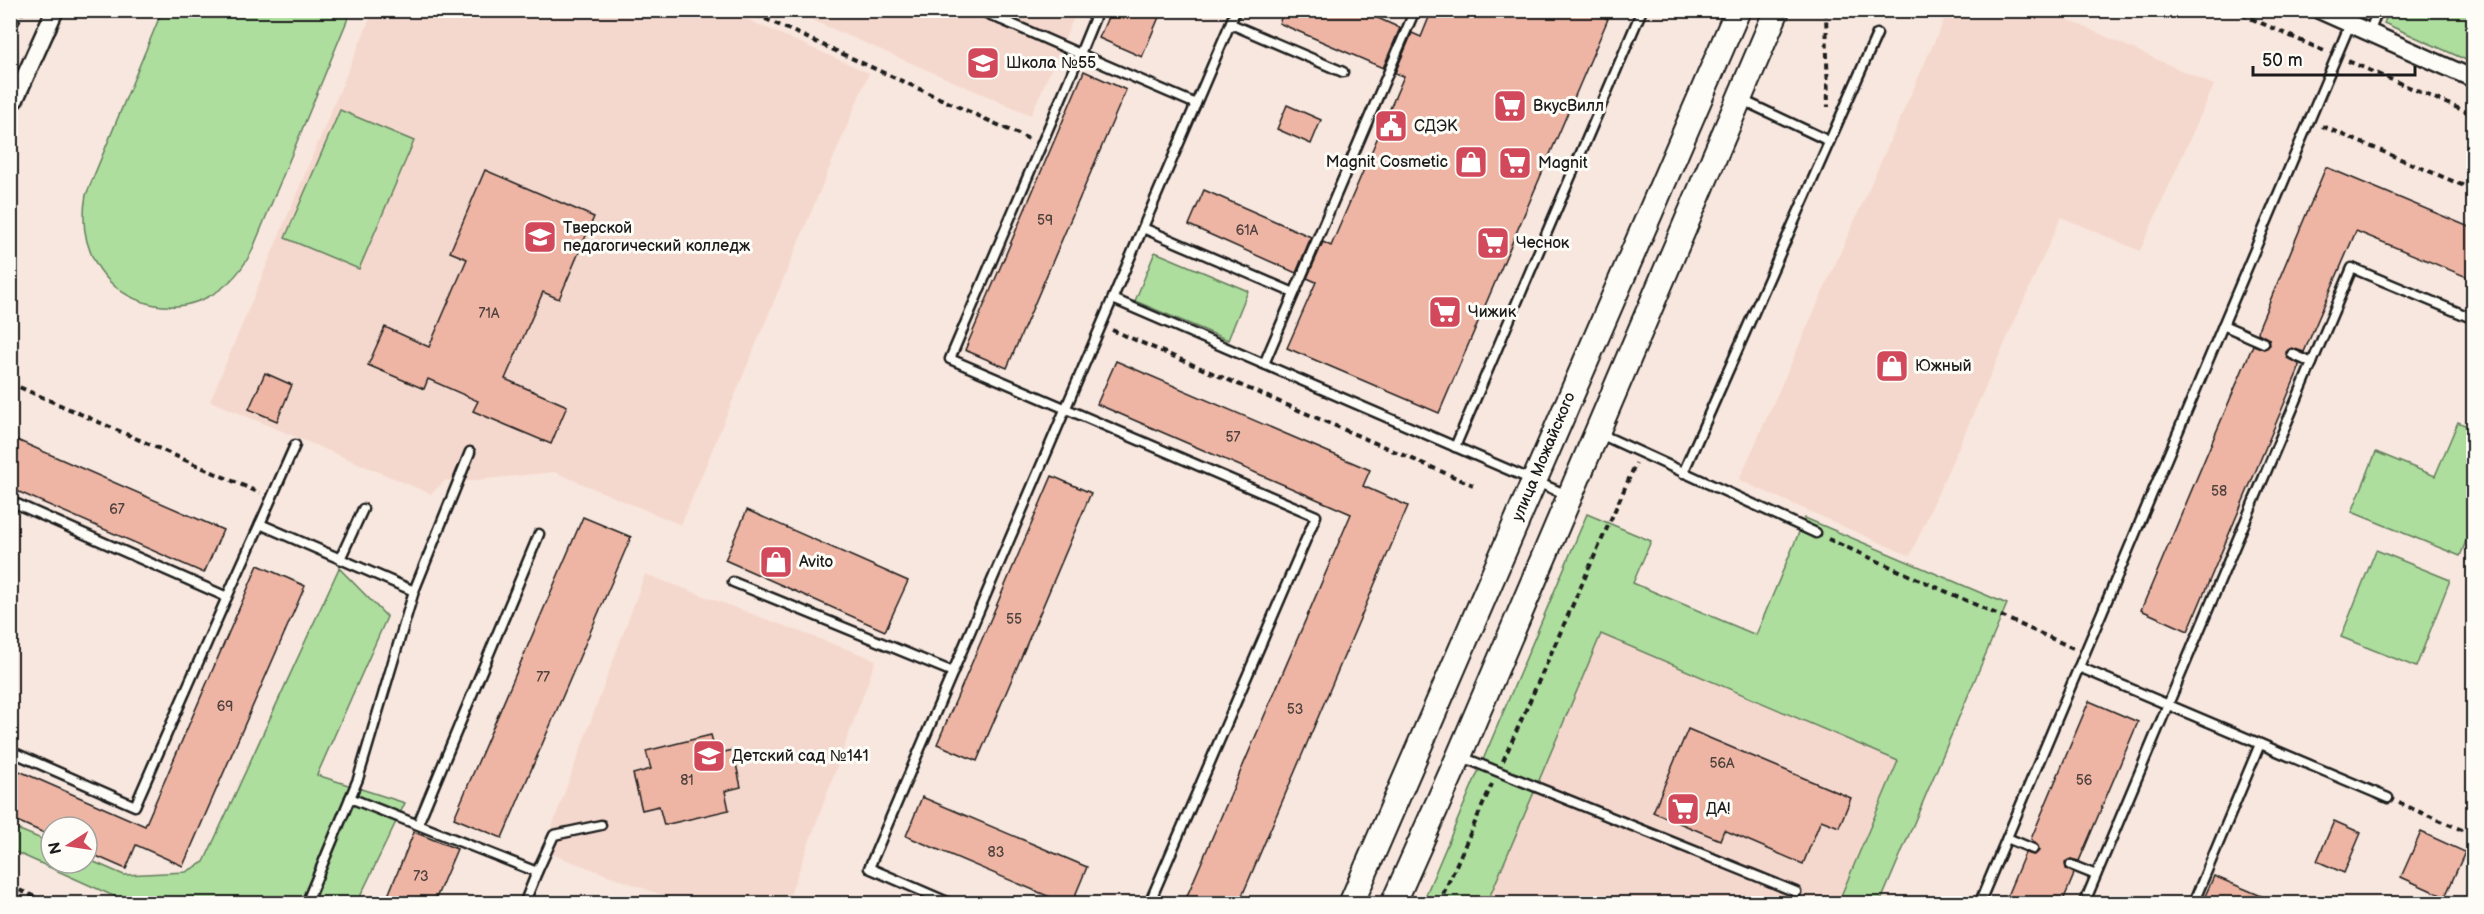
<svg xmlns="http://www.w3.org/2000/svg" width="2484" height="914" viewBox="0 0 2484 914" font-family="'Balsamiq Sans',sans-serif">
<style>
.built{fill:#f5d8cd}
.green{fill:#adde9e;stroke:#647d5d;stroke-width:1.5}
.building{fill:#eeb5a4;stroke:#1c1c1c;stroke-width:1.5}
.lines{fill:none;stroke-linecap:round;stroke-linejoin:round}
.service-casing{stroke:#1c1c1c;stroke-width:13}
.minor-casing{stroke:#1c1c1c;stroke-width:21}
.secondary-casing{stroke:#1c1c1c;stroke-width:28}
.path{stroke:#1c1c1c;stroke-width:4;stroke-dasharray:6 4.5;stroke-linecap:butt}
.service{stroke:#fdfcf7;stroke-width:8}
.minor{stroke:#fdfcf7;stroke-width:16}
.secondary{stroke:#fdfcf7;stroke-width:24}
.labels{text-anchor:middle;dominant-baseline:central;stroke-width:6;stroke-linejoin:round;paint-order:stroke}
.number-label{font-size:14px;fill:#50423e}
.poi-label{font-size:16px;fill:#1c1c1c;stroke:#fdfcf7;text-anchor:start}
.street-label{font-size:16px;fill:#1c1c1c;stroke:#fdfcf7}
</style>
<rect width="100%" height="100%" fill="#f8e7de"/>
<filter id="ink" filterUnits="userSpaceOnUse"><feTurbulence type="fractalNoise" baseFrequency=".0167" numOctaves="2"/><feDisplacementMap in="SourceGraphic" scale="12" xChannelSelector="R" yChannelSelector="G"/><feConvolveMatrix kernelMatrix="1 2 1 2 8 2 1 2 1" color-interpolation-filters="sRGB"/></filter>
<g filter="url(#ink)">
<!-- built -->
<g class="built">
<path d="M373,11H728L869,73L681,525L554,472L458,482L446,480L431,494L210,401Z"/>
<path d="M791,11H1077L1031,115Z"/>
<path d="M1948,11H2049L2214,85L2140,251L2061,217L1910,556L1739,480Z"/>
<path d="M645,574L876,660L787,903H683L543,851Z"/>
<path d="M1601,634L1898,761L1838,903L1487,904Z"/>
</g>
<!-- green -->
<g class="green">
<path d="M162,11H351L251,253C198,351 66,303 86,195Z"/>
<path d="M2389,11H2473V63L2384,23Z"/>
<path d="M340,110L414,141L359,269L285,238Z"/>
<path d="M1155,252L1248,291L1228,340L1135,301Z"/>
<path d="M2458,422L2474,429L2473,524L2460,556L2352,512L2376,452L2435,476Z"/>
<path d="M1587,514L1651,541L1633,583L1756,635L1805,518L2007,604L1880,903H1838L1898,761L1601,634L1487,903L1422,904Z"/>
<path d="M2376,550L2450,580L2416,667L2341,637Z"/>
<path d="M339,568L387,617L317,775L405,803L357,903H129L11,850L10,826L51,843V863H87V859L124,875L186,872L204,862Z"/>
</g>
<!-- building -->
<g class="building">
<path d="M1111,10H1162L1142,57L1099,38Z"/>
<path d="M1285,10H1360L1400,28L1383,68L1279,23Z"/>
<path d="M1432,10H1587L1608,19L1439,413L1287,348L1316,282L1307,278L1323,242L1331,246L1404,76L1395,73L1412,33L1421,37Z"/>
<path d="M1084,71L1126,90L1007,368L965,350Z"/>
<path d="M1287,105L1321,120L1311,144L1277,129Z"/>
<path d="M2326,167L2474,229V280L2356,231L2304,352L2292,348L2286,352L2287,358L2299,364L2298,371L2188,631L2141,610L2253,345L2264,349L2270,345L2269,339L2258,333L2259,327Z"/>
<path d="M485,170L594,217L559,299L543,292L505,379L567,406L551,444L473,411L478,401L428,379L424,389L368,365L385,327L429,347L467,259L450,252Z"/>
<path d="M1204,190L1311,237L1296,273L1189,225Z"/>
<path d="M1116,361L1370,470L1363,486L1408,506L1239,903H1184L1351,514L1097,404Z"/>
<path d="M265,373L292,385L277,421L249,409Z"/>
<path d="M10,437L223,530L204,573L10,488Z"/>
<path d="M1052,476L1091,493L977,761L937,744Z"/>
<path d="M747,510L908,581L885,631L725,560Z"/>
<path d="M583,517L631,537L502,838L454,818Z"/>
<path d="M258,565L305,586L183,866L136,845L126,869L87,852V827H51V836L10,818V767L145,826Z"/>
<path d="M2089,701L2138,722L2079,861L2071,859L2065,862L2066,869L2074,873L2073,877L2062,903H2004L2025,853L2034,855L2039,851L2038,846L2031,839Z"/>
<path d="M1688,729L1851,798L1839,827L1821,820L1803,864L1724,830L1720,840L1653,812Z"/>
<path d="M711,735L716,754L733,750L741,787L725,791L729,810L664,825L659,806L642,810L633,774L651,769L646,751Z"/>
<path d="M922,797L1087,867L1072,903H1064L906,836Z"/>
<path d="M2334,821L2361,833L2344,873L2317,861Z"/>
<path d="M414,832L457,849L434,903H385Z"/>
<path d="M2421,832L2465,852L2445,897L2401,877Z"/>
<path d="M2214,876L2278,903H2202Z"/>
</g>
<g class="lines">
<!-- service casing -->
<g class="service-casing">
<g id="service">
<path d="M980,10L1000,19"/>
<path d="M1003,10L1000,19L1080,54L950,359L1316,516L1149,904"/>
<path d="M1098,10L1080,54L1196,104"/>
<path d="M1231,24L1343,72"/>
<path d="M2369,33L2378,10"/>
<path d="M1740,99L1829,141"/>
<path d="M1143,228L1294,293"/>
<path d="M1113,299L1567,495"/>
<path d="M2223,325L2264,343"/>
<path d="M2292,354L2312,363"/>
<path d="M1264,364L1415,10"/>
<path d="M1598,433L1816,533"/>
<path d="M1455,447L1642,10"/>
<path d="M1683,473L1877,34"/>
<path d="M10,501L227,597L135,806L10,751"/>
<path d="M260,524L295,445"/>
<path d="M340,559L363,509"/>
<path d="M733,582L953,672"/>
<path d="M227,597L260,524L414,591"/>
<path d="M2079,667L2388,798"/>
<path d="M1462,757L1796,892"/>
<path d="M350,798L537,872L524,904"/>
<path d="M418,824L539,534"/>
<path d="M2007,838L2033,849"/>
<path d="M2071,865L2096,875"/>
<path d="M537,872L554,835L601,825"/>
<path d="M306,904L358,779L414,591L470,452"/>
<path d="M952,904L869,868L1236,10"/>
<path d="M1979,904L2350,24"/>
<path d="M2084,904L2352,268L2474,319"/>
<path d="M2193,904L2260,744"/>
</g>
</g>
<!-- minor casing -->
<g class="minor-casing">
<g id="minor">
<path d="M2319,10L2474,79"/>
<path d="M10,101L15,99L55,10"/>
</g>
</g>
<!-- secondary casing -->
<g class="secondary-casing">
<g id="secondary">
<path d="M1351,904L1738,10"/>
<path d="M1393,904L1459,756L1777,10"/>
</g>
</g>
<!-- path -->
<g class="path">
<path d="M746,10L1029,139"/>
<path d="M1826,10L1828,107"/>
<path d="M2232,10L2324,51"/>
<path d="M10,44L23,10"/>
<path d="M2348,61L2474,115"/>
<path d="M2322,126L2474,190"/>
<path d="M1112,330L1473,485"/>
<path d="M10,383L260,493"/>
<path d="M1828,539L2073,648"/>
<path d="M1503,761L1636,463"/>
<path d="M2399,803L2474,835"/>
<path d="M10,886L51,904"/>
<path d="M1439,904L1492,784"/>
</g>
<!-- service -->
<use href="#service" class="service"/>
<!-- minor -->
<use href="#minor" class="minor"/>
<!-- secondary -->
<use href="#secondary" class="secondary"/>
</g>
</g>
<!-- icons -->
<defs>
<g id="school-square" transform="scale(1.725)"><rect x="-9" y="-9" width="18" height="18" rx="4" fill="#d1495b" stroke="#fdfcf7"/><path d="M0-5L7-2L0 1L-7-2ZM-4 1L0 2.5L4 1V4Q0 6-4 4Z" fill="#fff"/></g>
<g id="supermarket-square" transform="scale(1.725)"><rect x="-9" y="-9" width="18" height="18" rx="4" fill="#d1495b" stroke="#fdfcf7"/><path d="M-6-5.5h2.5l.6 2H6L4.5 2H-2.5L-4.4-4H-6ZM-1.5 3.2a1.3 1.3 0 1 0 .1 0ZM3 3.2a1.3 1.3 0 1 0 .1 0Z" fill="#fff"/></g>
<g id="civic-square" transform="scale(1.725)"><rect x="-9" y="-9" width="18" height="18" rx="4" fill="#d1495b" stroke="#fdfcf7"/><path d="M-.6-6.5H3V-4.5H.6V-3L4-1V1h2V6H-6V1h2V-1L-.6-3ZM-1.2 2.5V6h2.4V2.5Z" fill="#fff"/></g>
<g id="shop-square" transform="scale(1.725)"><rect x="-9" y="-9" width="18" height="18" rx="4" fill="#d1495b" stroke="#fdfcf7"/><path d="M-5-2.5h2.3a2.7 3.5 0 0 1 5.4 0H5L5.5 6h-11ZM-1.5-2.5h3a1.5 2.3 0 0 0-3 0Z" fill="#fff"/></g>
<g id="university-square" transform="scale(1.725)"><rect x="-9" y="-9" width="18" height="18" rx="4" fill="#d1495b" stroke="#fdfcf7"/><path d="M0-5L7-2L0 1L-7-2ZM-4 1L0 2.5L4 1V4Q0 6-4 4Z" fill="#fff"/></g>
</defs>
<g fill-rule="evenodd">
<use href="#school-square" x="983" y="63"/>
<use href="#supermarket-square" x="1510" y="106"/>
<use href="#civic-square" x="1391" y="126"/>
<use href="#shop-square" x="1471" y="162"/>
<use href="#supermarket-square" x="1515" y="163"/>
<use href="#university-square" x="540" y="237"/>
<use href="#supermarket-square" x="1493" y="243"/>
<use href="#supermarket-square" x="1445" y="312"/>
<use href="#shop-square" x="1892" y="366"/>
<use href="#shop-square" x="776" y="562"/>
<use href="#school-square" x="709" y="756"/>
<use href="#supermarket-square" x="1683" y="809"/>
</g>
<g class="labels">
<!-- number labels -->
<g class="number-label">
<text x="1045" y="220">59</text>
<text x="1247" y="230">61А</text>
<text x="489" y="313">71А</text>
<text x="1233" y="437">57</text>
<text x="2219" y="491">58</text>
<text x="117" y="509">67</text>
<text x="1014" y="619">55</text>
<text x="543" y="677">77</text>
<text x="225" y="706">69</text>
<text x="1295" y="709">53</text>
<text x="1722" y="763">56А</text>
<text x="687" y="780">81</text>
<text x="2084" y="780">56</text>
<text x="996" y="852">83</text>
<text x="421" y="876">73</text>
</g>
<!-- poi labels -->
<g class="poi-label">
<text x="1006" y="63">Школа №55</text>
<text x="1533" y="106">ВкусВилл</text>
<text x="1414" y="126">СДЭК</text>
<text x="1448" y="162" text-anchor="end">Magnit Cosmetic</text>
<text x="1538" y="163">Magnit</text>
<text x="563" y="228">Тверской<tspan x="563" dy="18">педагогический колледж</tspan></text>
<text x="1516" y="243">Чеснок</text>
<text x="1468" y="312">Чижик</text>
<text x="1915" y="366">Южный</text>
<text x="799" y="562">Avito</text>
<text x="732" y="756">Детский сад №141</text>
<text x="1706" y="809">ДА!</text>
</g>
<!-- street labels -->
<g class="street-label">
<text transform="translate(1544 457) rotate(-67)">улица Можайского</text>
</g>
</g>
<!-- margin -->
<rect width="2484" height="914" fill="none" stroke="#fdfcf7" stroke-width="36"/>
<rect x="18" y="18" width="2448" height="878" fill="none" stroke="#1c1c1c" stroke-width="2" filter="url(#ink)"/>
<!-- north arrow -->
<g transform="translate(69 845) rotate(258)"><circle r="28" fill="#fdfcf7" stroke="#a3a29f" stroke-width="1.5"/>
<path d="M0-4.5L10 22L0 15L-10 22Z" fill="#d1495b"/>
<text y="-9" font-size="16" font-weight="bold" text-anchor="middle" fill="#1c1c1c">N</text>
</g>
<!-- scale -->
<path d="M2253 66v9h162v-9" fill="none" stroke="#1c1c1c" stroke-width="3"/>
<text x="2262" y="66" font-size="18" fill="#1c1c1c" stroke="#fdfcf7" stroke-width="4.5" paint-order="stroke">50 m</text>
</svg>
